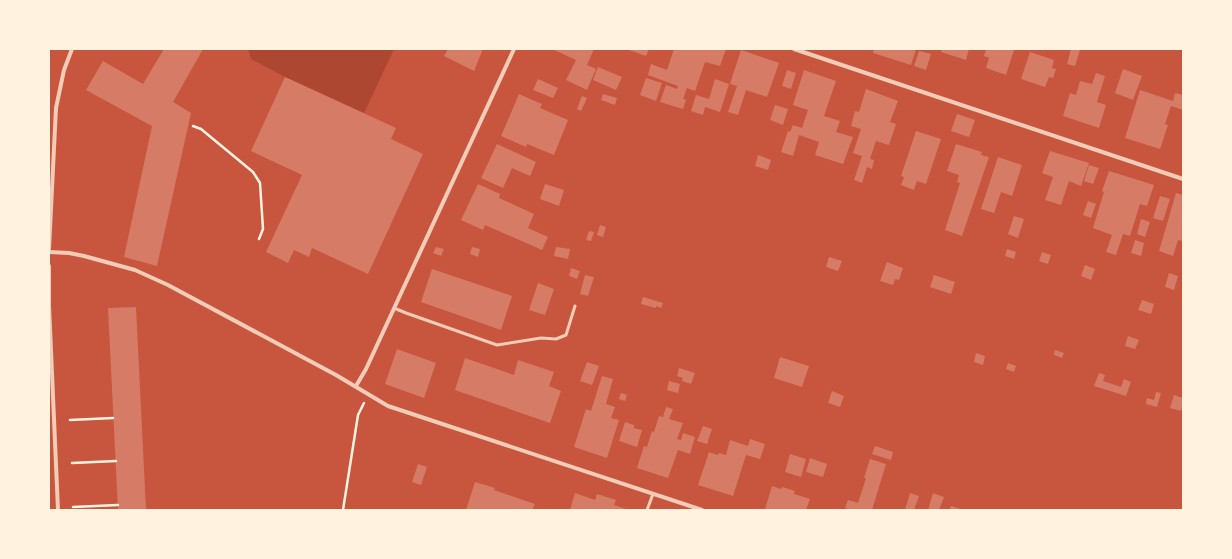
<svg xmlns="http://www.w3.org/2000/svg" width="1232" height="559" viewBox="0 0 1232 559" font-family="'Fira Sans',sans-serif">
<style>
.green{fill:#ae4732}
.building{fill:#d67c66}
.lines{fill:none;stroke-linecap:round;stroke-linejoin:round}
.path{stroke:#fff3e0;stroke-width:2.5}
.service{stroke:#f1ccb7;stroke-width:3}
.minor{stroke:#f1ccb7;stroke-width:4}
</style>
<rect width="100%" height="100%" fill="#c8553d"/>
<!-- green -->
<path class="green" d="M248,49H394L364,113L285,77L251,59Z"/>
<!-- building -->
<g class="building">
<path d="M164,49H203L173,102L191,113L157,266L124,257L152,126L86,90L103,61L143,84Z"/>
<path d="M448,49H483L474,71L444,56Z"/>
<path d="M552,49H594L587,65L596,69L587,90L566,80L576,60Z"/>
<path d="M626,49H649L646,56Z"/>
<path d="M674,49H706L709,50L710,49H726L720,66L705,62L695,91L687,88L683,99L686,100L683,109L660,102L666,85L677,89L678,86L648,75L651,64L667,70Z"/>
<path d="M874,49H916L911,65L873,53Z"/>
<path d="M942,49H969L966,60L941,52Z"/>
<path d="M986,49L1014,50L1006,75L986,68L989,58L984,56Z"/>
<path d="M1071,49L1080,50L1075,66L1067,64Z"/>
<path d="M741,50L779,63L767,97L746,90L738,115L728,112L737,86L730,84Z"/>
<path d="M919,51L931,54L926,70L914,66Z"/>
<path d="M1030,52L1054,60L1052,68L1056,69L1053,78L1049,77L1045,87L1021,79Z"/>
<path d="M598,67L622,77L616,90L593,80Z"/>
<path d="M1123,69L1142,76L1133,100L1115,93Z"/>
<path d="M787,70L796,73L791,89L782,86Z"/>
<path d="M804,70L836,81L824,116L840,121L836,132L853,137L843,164L815,155L819,142L799,135L793,156L781,152L788,131L790,132L793,125L802,128L808,110L793,105Z"/>
<path d="M1096,73L1105,76L1097,102L1106,105L1099,128L1063,116L1070,93L1076,95L1080,81L1092,84Z"/>
<path d="M285,77L396,128L391,139L423,154L368,274L312,248L309,257L294,250L288,263L266,252L302,175L251,151Z"/>
<path d="M646,78L662,83L656,101L640,95Z"/>
<path d="M538,79L558,88L553,98L533,90Z"/>
<path d="M715,79L729,84L720,112L705,107L703,115L691,111L696,95L709,99Z"/>
<path d="M866,89L898,101L890,122L896,124L889,145L876,141L870,159L874,160L872,169L867,167L862,183L854,180L862,156L853,153L861,129L851,126L855,111L859,112Z"/>
<path d="M1140,90L1173,101L1175,93L1183,95V110L1171,106L1165,124L1168,125L1160,149L1125,138Z"/>
<path d="M519,94L542,104L540,108L568,120L554,155L527,144L526,147L501,136Z"/>
<path d="M603,94L617,98L615,105L601,100Z"/>
<path d="M582,96L587,98L581,111L577,109Z"/>
<path d="M775,105L788,109L783,125L770,120Z"/>
<path d="M957,114L975,120L969,137L951,131Z"/>
<path d="M916,131L941,139L926,184L917,181L914,190L901,185L904,177L901,176Z"/>
<path d="M497,144L536,162L530,176L512,168L503,188L481,178Z"/>
<path d="M956,144L982,152L981,155L989,157L962,236L945,230L960,183L957,182L959,175L947,171Z"/>
<path d="M1050,151L1089,163L1081,186L1069,181L1061,205L1045,200L1053,177L1042,173Z"/>
<path d="M758,155L771,160L768,170L755,166Z"/>
<path d="M998,157L1022,165L1012,196L1001,192L994,213L981,209Z"/>
<path d="M1089,165L1099,168L1093,184L1084,181Z"/>
<path d="M1109,171L1154,185L1147,206L1140,204L1130,236L1123,234L1116,255L1106,252L1112,235L1093,228L1104,192L1102,191Z"/>
<path d="M478,184L500,194L499,198L534,214L528,228L548,237L542,250L485,225L483,230L461,220Z"/>
<path d="M545,184L564,190L559,206L540,199Z"/>
<path d="M1176,193L1183,195V241L1178,240L1173,256L1159,251Z"/>
<path d="M1160,196L1170,199L1163,221L1153,218Z"/>
<path d="M1088,201L1096,204L1091,218L1083,215Z"/>
<path d="M1014,216L1024,219L1018,238L1008,234Z"/>
<path d="M1141,219L1150,222L1145,237L1137,234Z"/>
<path d="M600,225L606,227L603,237L597,235Z"/>
<path d="M589,231L594,232L591,241L586,240Z"/>
<path d="M1135,240L1144,243L1141,256L1131,253Z"/>
<path d="M436,247L444,249L441,256L433,253Z"/>
<path d="M472,247L480,249L478,257L470,254Z"/>
<path d="M556,247L570,249L568,259L554,256Z"/>
<path d="M1007,249L1016,252L1014,259L1005,256Z"/>
<path d="M1042,252L1051,255L1048,264L1039,261Z"/>
<path d="M829,257L842,261L838,271L826,267Z"/>
<path d="M887,262L903,268L899,280L895,279L893,285L880,281Z"/>
<path d="M1085,265L1095,269L1091,280L1081,276Z"/>
<path d="M571,268L580,271L577,279L569,276Z"/>
<path d="M432,269L512,296L501,330L421,302Z"/>
<path d="M1169,273L1178,276L1174,290L1165,287Z"/>
<path d="M585,275L594,277L588,296L580,294Z"/>
<path d="M934,275L955,282L951,294L930,287Z"/>
<path d="M538,283L554,289L545,315L529,310Z"/>
<path d="M643,297L663,303L661,308L656,306V308L641,304Z"/>
<path d="M1142,300L1154,304L1151,314L1138,310Z"/>
<path d="M136,307L146,510H118L108,308Z"/>
<path d="M1128,336L1139,340L1135,349L1125,346Z"/>
<path d="M397,349L436,363L424,398L385,384Z"/>
<path d="M1055,350L1064,353L1062,358L1054,355Z"/>
<path d="M976,353L985,356L983,365L974,362Z"/>
<path d="M780,357L809,366L802,387L774,378Z"/>
<path d="M465,358L514,375L518,360L554,372L549,386L561,391L550,423L455,390Z"/>
<path d="M587,362L599,366L592,385L580,381Z"/>
<path d="M1008,363L1016,366L1014,372L1006,369Z"/>
<path d="M679,368L695,373L691,384L682,381L683,378L677,376Z"/>
<path d="M1099,373L1105,375L1103,381L1121,387L1124,379L1131,382L1126,396L1094,386Z"/>
<path d="M602,376L613,379L606,404L615,407L611,418L619,420L607,458L574,447L586,409L591,411Z"/>
<path d="M669,381L680,384L678,393L667,390Z"/>
<path d="M832,391L844,396L840,407L828,403Z"/>
<path d="M1156,392L1161,393L1157,407L1146,404L1147,398L1154,400Z"/>
<path d="M621,393L627,395L625,401L619,399Z"/>
<path d="M1174,395L1183,398V406L1181,411L1170,408Z"/>
<path d="M666,407L673,409L669,419L683,423L677,439L681,440L683,433L695,437L690,454L678,450L668,478L637,468L644,446L647,447L652,431L654,432L659,416L663,417Z"/>
<path d="M625,422L634,425V428L642,430L637,447L619,441Z"/>
<path d="M703,426L712,429L707,444L697,441Z"/>
<path d="M750,439L765,444L760,459L746,455L733,496L698,485L709,452L718,455L719,453L726,455L730,440L748,446Z"/>
<path d="M875,446L893,452L891,460L872,454Z"/>
<path d="M790,454L806,459L801,477L785,472Z"/>
<path d="M810,458L827,464L823,477L806,472Z"/>
<path d="M870,459L886,464L872,510H851L845,508L848,500L858,503L866,478H864Z"/>
<path d="M418,464L427,467L421,485L412,482Z"/>
<path d="M475,482L495,488L494,490L535,504L532,510H466Z"/>
<path d="M772,486L781,489L782,487L795,491L794,494L810,499L806,510L765,509Z"/>
<path d="M575,493L595,500L597,494L616,500L614,505L629,510H570Z"/>
<path d="M910,493L919,496L914,510H905Z"/>
<path d="M933,493L944,497L939,510H928Z"/>
<path d="M951,506L964,510H949Z"/>
</g>
<g class="lines">
<!-- path -->
<g class="path">
<path d="M193,126L201,129L253,172L260,183L263,229L259,239"/>
<path d="M70,420L113,418"/>
<path d="M72,463L116,461"/>
<path d="M73,507L118,505"/>
<path d="M343,510L358,415L364,403"/>
</g>
<!-- service -->
<g class="service">
<path d="M394,308L406,313L497,345L541,338L556,339L566,335L575,306"/>
<path d="M647,510L653,494"/>
</g>
<!-- minor -->
<g class="minor">
<path d="M794,49L1183,179"/>
<path d="M49,249L56,108L64,70L72,49"/>
<path d="M49,252L69,253L84,256L135,270L168,285L336,375L388,406L702,510"/>
<path d="M49,266V305L58,510"/>
<path d="M356,386L366,369L514,49"/>
</g>
</g>
<!-- border -->
<rect width="1232" height="559" fill="none" stroke="#fff3e0" stroke-width="100"/>
</svg>
